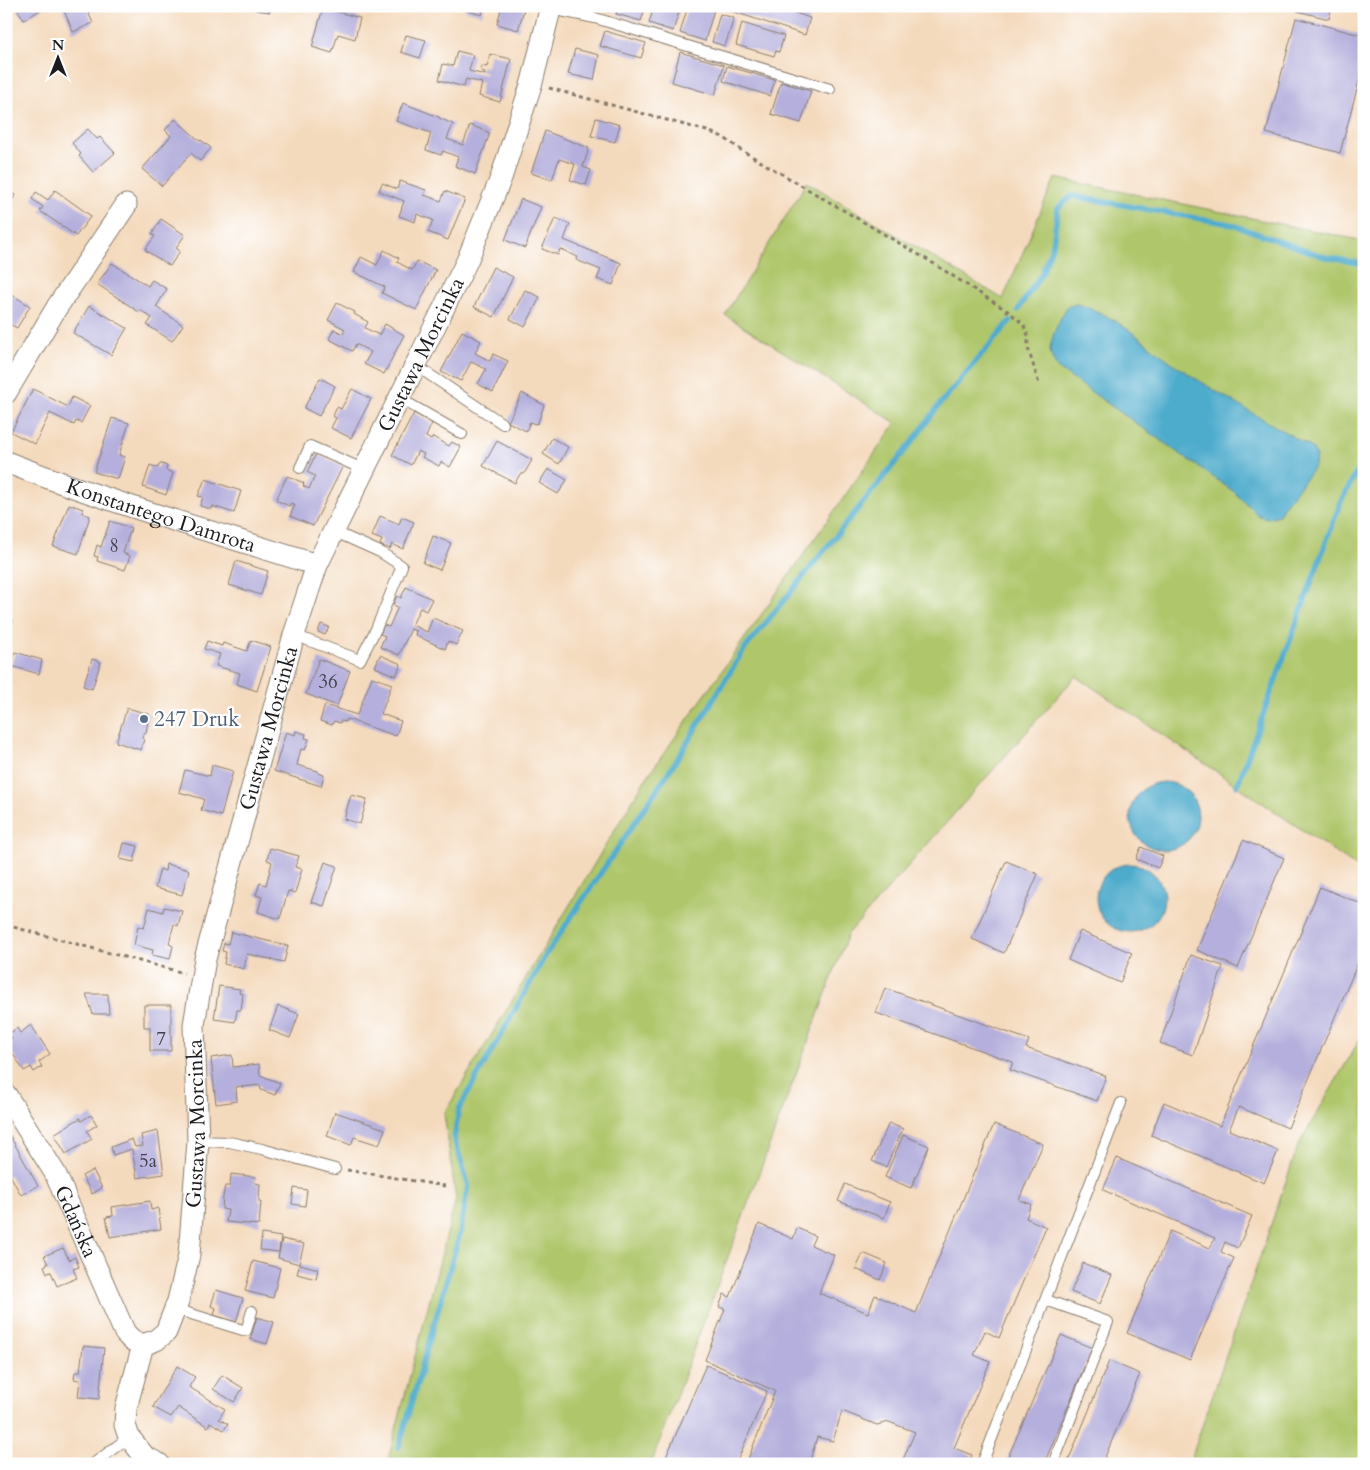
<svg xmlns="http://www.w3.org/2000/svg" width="1370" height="1470" viewBox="0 0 1370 1470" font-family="Cardo,serif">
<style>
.green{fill:#afc66b;stroke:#667144}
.water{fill:#4dabcc;stroke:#346474}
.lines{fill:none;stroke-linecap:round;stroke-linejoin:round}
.stream{stroke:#4dabcc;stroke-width:5.5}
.building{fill:#b4afdc}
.service-casing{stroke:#887b6c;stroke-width:12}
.minor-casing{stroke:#887b6c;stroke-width:23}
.path{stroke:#887b6c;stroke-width:3;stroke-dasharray:4 4;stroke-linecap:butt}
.service{stroke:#fff;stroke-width:10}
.minor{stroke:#fff;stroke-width:21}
.service-dot{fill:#5c6f8a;stroke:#fff;stroke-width:2}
.labels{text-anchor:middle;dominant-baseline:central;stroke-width:4.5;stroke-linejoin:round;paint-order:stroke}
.number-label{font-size:19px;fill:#42414c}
.street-label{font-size:21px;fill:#1c1c1c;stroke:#fff}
.service-label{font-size:21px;fill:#4e5e75;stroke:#fff;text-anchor:start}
</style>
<rect width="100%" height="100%" fill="#fff"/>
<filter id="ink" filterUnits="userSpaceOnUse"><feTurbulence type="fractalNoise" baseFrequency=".02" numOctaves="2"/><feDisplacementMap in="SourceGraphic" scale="10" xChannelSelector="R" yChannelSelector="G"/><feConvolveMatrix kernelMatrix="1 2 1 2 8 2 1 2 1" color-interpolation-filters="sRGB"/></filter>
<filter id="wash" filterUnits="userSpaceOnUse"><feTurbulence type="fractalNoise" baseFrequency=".0096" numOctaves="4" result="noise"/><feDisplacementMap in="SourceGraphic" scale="20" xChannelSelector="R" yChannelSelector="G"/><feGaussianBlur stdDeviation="1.12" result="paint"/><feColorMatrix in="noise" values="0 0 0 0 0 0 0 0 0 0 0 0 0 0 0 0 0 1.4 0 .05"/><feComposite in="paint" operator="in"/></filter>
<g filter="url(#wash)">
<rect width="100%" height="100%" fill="#f4dabd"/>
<!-- green -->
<g class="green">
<path d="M1055,178L1364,241V872L1076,676L848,934L651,1464H387L456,1199L444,1114L643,783L896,423L725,315L807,182L1003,299Z"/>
<path d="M1364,1032V1464H1189L1298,1146Z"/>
</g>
<!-- water -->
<g class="water">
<path d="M1076,304C1118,314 1151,350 1187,373C1227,399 1270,423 1312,448L1316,456L1315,466L1283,507L1279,515L1268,518L1259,516L1233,491L1057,368C1054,362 1050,356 1050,349C1052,334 1060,319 1067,307Z"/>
<circle cx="1164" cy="816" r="34"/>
<circle cx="1130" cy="898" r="34"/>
</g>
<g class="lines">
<!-- stream -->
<g class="stream">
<path d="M1018,310L1042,273L1053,244L1058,208L1072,196L1230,224L1325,257L1364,264"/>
<path d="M1237,786L1341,501L1364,460"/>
<path d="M399,1447L460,1233L468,1184L454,1138L459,1109L547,953L676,761L743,651L916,437L939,405L1010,321"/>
</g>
</g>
<g id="blocks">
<!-- building -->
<g class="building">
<path d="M12,6H42L43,8L24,20L16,7L13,9Z"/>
<path d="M62,6H99V8L88,12L93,23L73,32Z"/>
<path d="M256,6H271L270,12L256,10Z"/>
<path d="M466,6H484L482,15L465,10Z"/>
<path d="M502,6H525L518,30L497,24Z"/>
<path d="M593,6H611L610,12Z"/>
<path d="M619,6H646L641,21L616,14Z"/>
<path d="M654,6H681L673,31L649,23Z"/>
<path d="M688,6H715L705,41L680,33Z"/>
<path d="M726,6H775L810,18L805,35L725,9Z"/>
<path d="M1298,6H1332L1329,19L1297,11Z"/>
<path d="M323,8L360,18L355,39L338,34L332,53L312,47Z"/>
<path d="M720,14L734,18L725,46L712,42Z"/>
<path d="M1296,18L1364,36V62L1340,153L1266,133Z"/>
<path d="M742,23L784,36L779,52L776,51L774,56L736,45Z"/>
<path d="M605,31L646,43L641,58L600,46Z"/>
<path d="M406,35L426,40L420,58L401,52Z"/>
<path d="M575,49L599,55L594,80L568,74Z"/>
<path d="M457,51L473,55L469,71L485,75V72L481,71L482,66L487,67L490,54L511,59L500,102L479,96L482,83L466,79L464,87L439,80L443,64L453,66Z"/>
<path d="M680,52L724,65L715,95L672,82Z"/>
<path d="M727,66L775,80L770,96L723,81Z"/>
<path d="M781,82L811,91L801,123L771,114Z"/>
<path d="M403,103L439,117V118L453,124L447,139L463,145L470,125L490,133L475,174L455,166L458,157L443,151L441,155L426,150L431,133L396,121Z"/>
<path d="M596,118L620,125L615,142L591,136Z"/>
<path d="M175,119L200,141L201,140L211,148L200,161L191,153L162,186L142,169L171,136L165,130Z"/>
<path d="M88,129L97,139L100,137L115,153L93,172L79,156L81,154L72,143Z"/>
<path d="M545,131L589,148L583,167L591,170L586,185L570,180L575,164L559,159L552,180L531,173Z"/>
<path d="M400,181L426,190L424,195L441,201L445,191L465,199L448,240L428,232L433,220L417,214L415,222L399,216L404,201L379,191L382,183L397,189Z"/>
<path d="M6,187L16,195L6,208Z"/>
<path d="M55,190L91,216L76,236L40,211L43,207L32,199L36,192L48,200Z"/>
<path d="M521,199L541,207L525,248L505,240Z"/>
<path d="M555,218L570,224L564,240L621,263L613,285L597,279L601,270L576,260L578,257L560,249L558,255L542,249Z"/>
<path d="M161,219L185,235L176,248L180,251L170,266L145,250L155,236L152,234Z"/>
<path d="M384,250L399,258L397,262L412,270L417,261L436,270L416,310L382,293L385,287L354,272L361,257L377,265Z"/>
<path d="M112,263L148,286L152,280L167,289L156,307L183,325L172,341L147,325L152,318L140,310L139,312L97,284Z"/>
<path d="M493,267L513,277L494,317L474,307Z"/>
<path d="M525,290L540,297L525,327L510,319Z"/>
<path d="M6,291L30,306L17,328L6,322Z"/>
<path d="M337,303L355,312L354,314L368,322L365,328L379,335L385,324L404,335L384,374L364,364L371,352L356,344L352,351L329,339L334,329L343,334L345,329L328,320Z"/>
<path d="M89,306L127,328L111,355L73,333Z"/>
<path d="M462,331L481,341L475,353L490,361L493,354L508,361L493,392L478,384L486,369L471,362L461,381L441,372Z"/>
<path d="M320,378L335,386L319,416L304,408Z"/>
<path d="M33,389L68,407L72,397L90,406L81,423L76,421L74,425L50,413L35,444L11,432Z"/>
<path d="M352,389L371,399L351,438L331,428L336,418L333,416L337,407L341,409Z"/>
<path d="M522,393L544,405L538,423L535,424L530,422L526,431L508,422Z"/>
<path d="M414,413L432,423L426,437L431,440L433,437L449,446L452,442L461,447L450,467L441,462L439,466L422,457L424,454L418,451L411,465L392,455Z"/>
<path d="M112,418L129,423L119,455L125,457L118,479L94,472Z"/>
<path d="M552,438L568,447L559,464L543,454Z"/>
<path d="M497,441L532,460L524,474H520L515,483L483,466Z"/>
<path d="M316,454L343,466L313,526L290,516L295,505L291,503L289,506L276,500L287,476L304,483L303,486L309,489L315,476L307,472Z"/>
<path d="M160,463L167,466L166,470L173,473L166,495L143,487L150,465L158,468Z"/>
<path d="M548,469L567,480L558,494L539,483Z"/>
<path d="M205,479L241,491L234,513L212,506L211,509L200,506L203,497L198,496Z"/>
<path d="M69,504L83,509L82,513L90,516L78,554L53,546Z"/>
<path d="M380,516L399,524L402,517L414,522L403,549L392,544L390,549L380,545L382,540L372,536Z"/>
<path d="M110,521L131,528L123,553L130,556L125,570L97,561L98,557L94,556L97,545L101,547Z"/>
<path d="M433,536L451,543L440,570L423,563Z"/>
<path d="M236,561L268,571L261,595L229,585Z"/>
<path d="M406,587L432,599L426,611L420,608L412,625L427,632L433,618L463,631L456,645L448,641L445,649L415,635L416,631L411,629L399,655L380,647L385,636L380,634L384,625L389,627L398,607L393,605L397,596L401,598Z"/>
<path d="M6,618L13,620L7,640H6Z"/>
<path d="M321,624L329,627L325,635L318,632Z"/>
<path d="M251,640L271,647L257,691L237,684L240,673L216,666L220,654L204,649L207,641L222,646L223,643L247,651Z"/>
<path d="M15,652L42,660L39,674L11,666Z"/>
<path d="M380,655L401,664L396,676L375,667Z"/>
<path d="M92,659L101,662L92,689L83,686Z"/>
<path d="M319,659L350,671L337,706L306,694Z"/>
<path d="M372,677L392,684L381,714L401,721L396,736L347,719L345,722L341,721L340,723L334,721L332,725L320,721L325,705L357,715Z"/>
<path d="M127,708L149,714L146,733H144L142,738L144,739L141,750L116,742Z"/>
<path d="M296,731L306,734L305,738L309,739L305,750L301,749L297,765L318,771V773L324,775L321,786L274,771L286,732L295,735Z"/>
<path d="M212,765L233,771L221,816L201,810L204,799L179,792L185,770L210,776Z"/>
<path d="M351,795L367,799L360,824L344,819Z"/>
<path d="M1243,840L1284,858L1238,968L1197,950Z"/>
<path d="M124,843L138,846L134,862L120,859Z"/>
<path d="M1141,847L1163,856L1158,868L1136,859Z"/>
<path d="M270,848L299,856L295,867L302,869L295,893L288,891L280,919L258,912L262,897L256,895L260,883L266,885L272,862L267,860Z"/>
<path d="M1006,861L1038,874L1004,953L972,939Z"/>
<path d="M325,862L337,866L324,906L311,902Z"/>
<path d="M166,864L189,870L182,895L155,888L160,869L165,871Z"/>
<path d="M1320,887L1364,905V948L1288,1128L1239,1107L1229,1130L1278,1151L1264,1183L1151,1135L1164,1102L1220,1126Z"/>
<path d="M164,907L182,911L178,926L174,924L171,935L169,944L173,946L170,959L152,955L153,950L134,945L138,926L144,928L149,908L163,912Z"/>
<path d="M1080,931L1132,953L1120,983L1068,960Z"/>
<path d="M231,932L288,946L284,962L247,954L244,969L224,964L226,952L222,951L224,943L228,944Z"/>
<path d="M1191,955L1223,966L1193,1055L1160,1043Z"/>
<path d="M219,986L240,989L239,993L243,994L241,1010H237L235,1022L214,1019Z"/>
<path d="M885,988L1029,1040L1026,1048L1106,1076L1097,1101L1010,1070L1013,1062L876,1013Z"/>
<path d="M86,994H108L109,1014H93Z"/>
<path d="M144,1005H171V1051H150V1027H144Z"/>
<path d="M278,1006L299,1014L290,1038L269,1030Z"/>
<path d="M31,1025L50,1054L39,1062L42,1067L34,1072L31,1067L24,1071L6,1043L12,1038L9,1034L17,1028L20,1033Z"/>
<path d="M232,1055L233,1067L259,1064L260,1075L280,1083L275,1095L261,1090L260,1085L242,1087V1086L236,1087L237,1101L216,1104L211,1058Z"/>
<path d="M335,1112L385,1129L379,1145L354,1137L351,1145L327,1136Z"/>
<path d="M91,1115L97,1125L87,1131L92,1139L66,1154L54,1134L80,1118L81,1121Z"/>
<path d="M889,1123L903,1129L886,1167L872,1161Z"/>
<path d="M994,1124L1043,1144L1019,1200L1031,1204L1026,1218L1046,1227L999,1338L985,1331L974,1355L990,1362L954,1448L972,1455L968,1464H901L915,1432L889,1422L877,1425L842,1411L833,1441L817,1437L809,1464H746L775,1391L705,1360L725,1309L719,1307L724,1294L730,1297L759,1224L793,1239L797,1228L815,1236L811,1245L834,1255L819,1293L868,1313L875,1295L916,1313Z"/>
<path d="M158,1131L164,1174L137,1178L132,1149L113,1155L111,1147L132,1139L135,1147L143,1146L141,1135Z"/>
<path d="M9,1134L38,1186L21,1195L10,1175L6,1177V1135Z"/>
<path d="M903,1135L929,1146L911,1188L885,1177Z"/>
<path d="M1117,1158L1252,1216L1238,1248L1225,1242L1221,1252L1234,1258L1190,1360L1127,1333L1170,1231L1210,1248L1215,1238L1103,1190Z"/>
<path d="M93,1170L102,1188L92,1194L82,1176Z"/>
<path d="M231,1174L256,1177L255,1183L260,1184L259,1201L261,1202L259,1225L226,1222L228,1210L222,1209L223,1197L225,1186H230Z"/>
<path d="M845,1184L890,1202L884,1218L838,1201Z"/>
<path d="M294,1188L307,1190L305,1206L292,1204Z"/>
<path d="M150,1201L151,1210L158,1208L161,1229L110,1237L106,1217L113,1216L112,1207Z"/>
<path d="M262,1234L281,1237L279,1252L260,1250Z"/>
<path d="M282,1239L304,1244L299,1264L278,1258Z"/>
<path d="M63,1248L69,1260L75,1257L79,1267L73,1269L77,1278L57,1286L51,1272L47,1273L44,1266L48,1264L44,1256Z"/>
<path d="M863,1253L887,1263L880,1280L856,1269Z"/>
<path d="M253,1261L280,1268L273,1298L245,1291Z"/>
<path d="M1083,1263L1112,1275L1100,1304L1071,1292Z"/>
<path d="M300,1264L318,1269L316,1279L297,1274Z"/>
<path d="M216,1290L243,1298L236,1322L214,1315L216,1308L211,1306Z"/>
<path d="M257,1317L274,1322L267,1344L250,1339Z"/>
<path d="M1061,1335L1092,1348L1044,1464H1005Z"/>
<path d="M83,1346L104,1348L99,1399L78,1397L80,1380L74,1379L75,1372H80Z"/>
<path d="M1109,1361L1140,1374L1102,1464H1067Z"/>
<path d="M706,1365L767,1391L736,1464H663Z"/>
<path d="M177,1366L195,1377L189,1387L225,1409L219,1419L228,1424L224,1430L210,1422L208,1427L178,1407L171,1417L153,1407Z"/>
<path d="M222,1375L243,1388L234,1402L213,1389Z"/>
</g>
</g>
</g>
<g filter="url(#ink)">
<use href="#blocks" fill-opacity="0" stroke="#887b6c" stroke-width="1"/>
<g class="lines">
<!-- service casing -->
<g class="service-casing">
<g id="service">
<path d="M551,9L595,18L830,89"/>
<path d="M415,365L503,424"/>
<path d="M399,398L462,434"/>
<path d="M300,468L310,446L363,469"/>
<path d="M294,635L360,660L376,629L402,566L380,552L333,531"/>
<path d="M198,1141L229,1142L262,1149L335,1169"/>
<path d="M1046,1300L1108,1322L1053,1464"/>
<path d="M175,1309L246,1331L252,1311"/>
<path d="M93,1464L129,1437"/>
<path d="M982,1464L1121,1103"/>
</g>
</g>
<!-- minor casing -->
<g class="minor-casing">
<g id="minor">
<path d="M6,393L57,307L126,205"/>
<path id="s1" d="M6,462C108,502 213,532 317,565"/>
<path id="s2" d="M6,1095L55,1173L125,1333L132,1340L143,1345"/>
<path id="s3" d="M143,1345L156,1340L166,1332L178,1301L189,1255L198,1141L194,1025L205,959L294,635L317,565L467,261L501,178L532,82L551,6"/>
<path d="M143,1345L126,1408L125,1425L129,1437L145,1457L159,1464"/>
</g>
</g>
<!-- path -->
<g class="path">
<path d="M549,88L707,131L723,137L741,150L928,260L1009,312L1023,324L1028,335V348L1039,384"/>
<path d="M6,925L184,973"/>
<path d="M347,1170L445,1186"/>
</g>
<!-- service -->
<use href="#service" class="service"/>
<!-- minor -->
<use href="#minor" class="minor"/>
</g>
</g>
<!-- markers -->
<circle class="service-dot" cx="144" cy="719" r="5"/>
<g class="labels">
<!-- number labels -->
<g class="number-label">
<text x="114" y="546">8</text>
<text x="328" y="682">36</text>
<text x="161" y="1039">7</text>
<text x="148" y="1161">5a</text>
</g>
<!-- street labels -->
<g class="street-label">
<text stroke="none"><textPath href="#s3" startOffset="1049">Gustawa Morcinka</textPath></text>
<text stroke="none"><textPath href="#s1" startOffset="164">Konstantego Damrota</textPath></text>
<text stroke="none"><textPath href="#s3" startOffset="644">Gustawa Morcinka</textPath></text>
<text stroke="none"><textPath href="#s3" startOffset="239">Gustawa Morcinka</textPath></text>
<text stroke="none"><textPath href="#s2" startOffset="145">Gdańska</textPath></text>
</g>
<!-- service labels -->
<g class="service-label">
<text x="154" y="719">247 Druk</text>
</g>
</g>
<!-- margin -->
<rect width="1370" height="1470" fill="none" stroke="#fff" stroke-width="25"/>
<!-- north arrow -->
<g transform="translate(58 58)" stroke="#ffffff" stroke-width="4" paint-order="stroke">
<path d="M0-4L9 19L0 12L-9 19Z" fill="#1c1c1c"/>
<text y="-8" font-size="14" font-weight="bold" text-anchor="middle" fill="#1c1c1c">N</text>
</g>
</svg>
